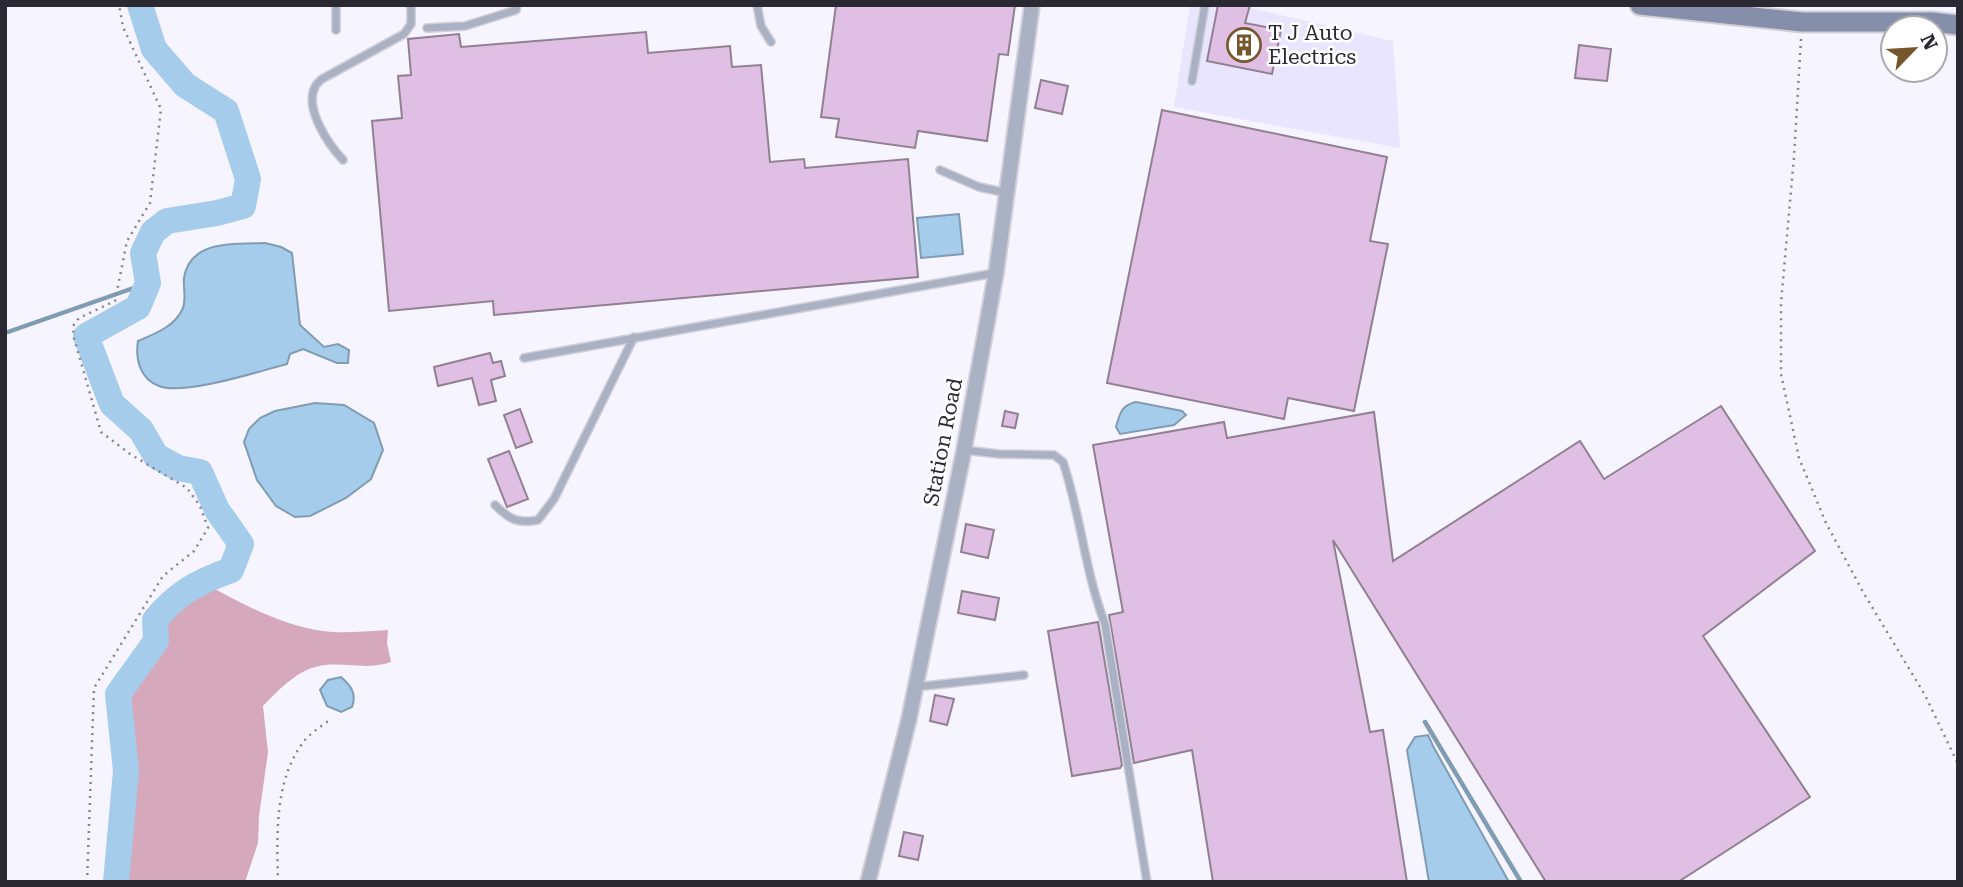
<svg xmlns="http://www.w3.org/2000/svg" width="1963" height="887" viewBox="0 0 1963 887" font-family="'Roboto Serif',serif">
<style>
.built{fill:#eae5fe}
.forest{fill:#d5a8bc}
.water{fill:#a5cdeb;stroke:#809cb3;stroke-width:2}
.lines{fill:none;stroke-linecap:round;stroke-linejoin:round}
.stream{stroke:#809cb3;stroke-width:4.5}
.river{stroke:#a5cdeb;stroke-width:26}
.building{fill:#dfbfe3;stroke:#918092;stroke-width:2}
.lane-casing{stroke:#d1cfd9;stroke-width:10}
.street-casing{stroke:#d1cfd9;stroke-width:18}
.secondary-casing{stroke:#d1cfd9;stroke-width:23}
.path{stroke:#86848e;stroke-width:2.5;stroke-dasharray:2 5;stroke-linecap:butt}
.lane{stroke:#aab1c3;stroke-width:7}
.street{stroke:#aab1c3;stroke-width:14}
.secondary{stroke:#858fa9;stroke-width:19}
.labels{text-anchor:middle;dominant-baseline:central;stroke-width:5;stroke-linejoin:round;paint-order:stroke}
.poi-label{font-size:21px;fill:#2a2831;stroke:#fff;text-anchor:start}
.street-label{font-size:21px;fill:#2a2831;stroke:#fff}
</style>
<rect width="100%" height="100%" fill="#f6f4fe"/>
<!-- built -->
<path class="built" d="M1190,5H1238L1393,41L1400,148L1174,107Z"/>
<!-- forest -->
<path class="forest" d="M200,581C237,601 279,625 322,631C343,634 366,631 388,630L387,643L391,662C367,670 350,663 326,665C299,667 280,689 263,706L268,752L259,816L258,843L245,882H116L126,771L118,694L156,641L155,620L170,602Z"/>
<!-- water -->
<g class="water">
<path d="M959,214L963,254L921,258L917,218Z"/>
<path d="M265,243L281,247L292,253L300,325L324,347L338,344L349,350L348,363H337L303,349L290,354L287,364C260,371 183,396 159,386C140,379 135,359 138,341C154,334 174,327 182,310C187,302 183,288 184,278C190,239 236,244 265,243Z"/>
<path d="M1136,402L1182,411L1186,415L1174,425L1120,434L1116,427C1120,414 1121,405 1136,402Z"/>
<path d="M315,403L344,405L374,423L383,450L371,479L346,498L310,516L295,517L276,506L257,480L244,442L249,429L260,418L275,411Z"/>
<path d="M341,677C351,686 357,693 352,707L341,712L327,706L320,690L328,680Z"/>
<path d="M1428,735L1433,746L1509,882H1429L1407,750L1415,737Z"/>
</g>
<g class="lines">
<!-- stream -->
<g class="stream">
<path d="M5,333L148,283"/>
<path d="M1425,722L1521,882"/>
</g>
<!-- river -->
<path class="river" d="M116,882L126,771L118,694L156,641L155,620C178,592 198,582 231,570L241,544L217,510L200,472L178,468L156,456L141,430L112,404L86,336L138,307L148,283L143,253L153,232L167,221L217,213L243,206L248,179L226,111L185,85L154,49L140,5"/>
</g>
<!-- building -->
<g class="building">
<path d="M836,5H1015L1008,55L999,54L987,141L918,131L915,148L836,137L839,119L821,117Z"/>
<path d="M1218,5H1250L1245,23L1281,30L1272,74L1207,61Z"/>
<path d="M646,32L648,53L730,46L732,67L761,65L770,162L804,159L805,168L908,159L918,277L494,315L493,301L389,311L372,121L402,118L398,76L411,75L408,39L459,34L461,47Z"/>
<path d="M1579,45L1611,49L1607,81L1575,78Z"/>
<path d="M1041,80L1068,86L1062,114L1035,108Z"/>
<path d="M1162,110L1387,157L1370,241L1388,244L1354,411L1288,398L1284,419L1107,383Z"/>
<path d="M490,353L493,363L501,361L505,376L491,380L496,401L479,405L472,378L438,386L434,367Z"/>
<path d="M1721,406L1815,551L1703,636L1810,797L1678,882H1546L1333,540L1370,732L1383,730L1407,882H1213L1192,750L1134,763L1109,615L1123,612L1093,445L1224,422L1227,438L1374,412L1393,561L1580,441L1604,479Z"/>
<path d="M520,409L532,442L516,448L504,415Z"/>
<path d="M1005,411L1018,414L1015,428L1002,426Z"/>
<path d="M509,451L528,499L507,507L488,459Z"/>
<path d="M966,524L994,530L988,558L961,552Z"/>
<path d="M962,591L999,598L995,620L958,613Z"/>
<path d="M1098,622L1122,765L1120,768L1072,776L1048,631Z"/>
<path d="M935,695L954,699L947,725L930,721Z"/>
<path d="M904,832L923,836L918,860L899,856Z"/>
</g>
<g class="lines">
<!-- lane casing -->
<g class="lane-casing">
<g id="lane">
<path d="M757,5L761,26L771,42"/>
<path d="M427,28L465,26L516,10L517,5"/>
<path d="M336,30V5"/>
<path d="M1192,81L1205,5"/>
<path d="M343,160C329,145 304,109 315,87C316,84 320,81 322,79L404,34L411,24V5"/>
<path d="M940,170L979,187L1007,193"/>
<path d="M524,358L995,273"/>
<path d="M964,450L999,454L1054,455L1063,462C1081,516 1085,572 1105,624L1147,882"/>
<path d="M495,505C509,519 517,524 538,520L554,499L634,337"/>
<path d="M915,687L1024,675"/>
</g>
</g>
<!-- street casing -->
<g class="street-casing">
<path id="street" d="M868,882L909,719L964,450L996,273L1032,5"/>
</g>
<!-- secondary casing -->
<g class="secondary-casing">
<path id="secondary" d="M1640,5L1802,22H1932L1958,25"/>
</g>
<!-- path -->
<g class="path">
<path d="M1801,39L1794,157L1781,303V374L1799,458L1826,523L1863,592L1925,695L1958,764"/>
<path d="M87,882L94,688L163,576L194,551L208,528L200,506L187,488L130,454L101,432L74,338L73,326L79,318L115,301L127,241L150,203L161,109L123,27L119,5"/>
<path d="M278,882C277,836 274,783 302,744C308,734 322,726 331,719"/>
</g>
<!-- lane -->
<use href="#lane" class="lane"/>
<!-- street -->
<use href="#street" class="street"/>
<!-- secondary -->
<use href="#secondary" class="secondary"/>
</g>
<!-- icons -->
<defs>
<g id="building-ring" transform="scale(1.75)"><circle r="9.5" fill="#fff" stroke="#76562c" stroke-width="1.5"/><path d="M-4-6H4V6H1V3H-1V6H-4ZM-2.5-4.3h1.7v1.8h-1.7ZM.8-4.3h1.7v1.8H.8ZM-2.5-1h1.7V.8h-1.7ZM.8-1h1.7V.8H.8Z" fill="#76562c"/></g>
</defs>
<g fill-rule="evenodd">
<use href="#building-ring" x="1244" y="45"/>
</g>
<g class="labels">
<!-- poi labels -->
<g class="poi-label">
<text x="1268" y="33">T J Auto<tspan x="1268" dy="24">Electrics</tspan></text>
</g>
<!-- street labels -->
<g class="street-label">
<text transform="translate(943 442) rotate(-79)">Station Road</text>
</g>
</g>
<!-- border -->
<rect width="1963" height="887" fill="none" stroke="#2a2831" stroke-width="14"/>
<!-- north arrow -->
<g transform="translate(1914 49) rotate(65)"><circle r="33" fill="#ffffff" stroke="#aaa9ad" stroke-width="2"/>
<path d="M0-5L12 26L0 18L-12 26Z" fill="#76562c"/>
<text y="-10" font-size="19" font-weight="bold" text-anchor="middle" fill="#2a2831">N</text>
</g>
</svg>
